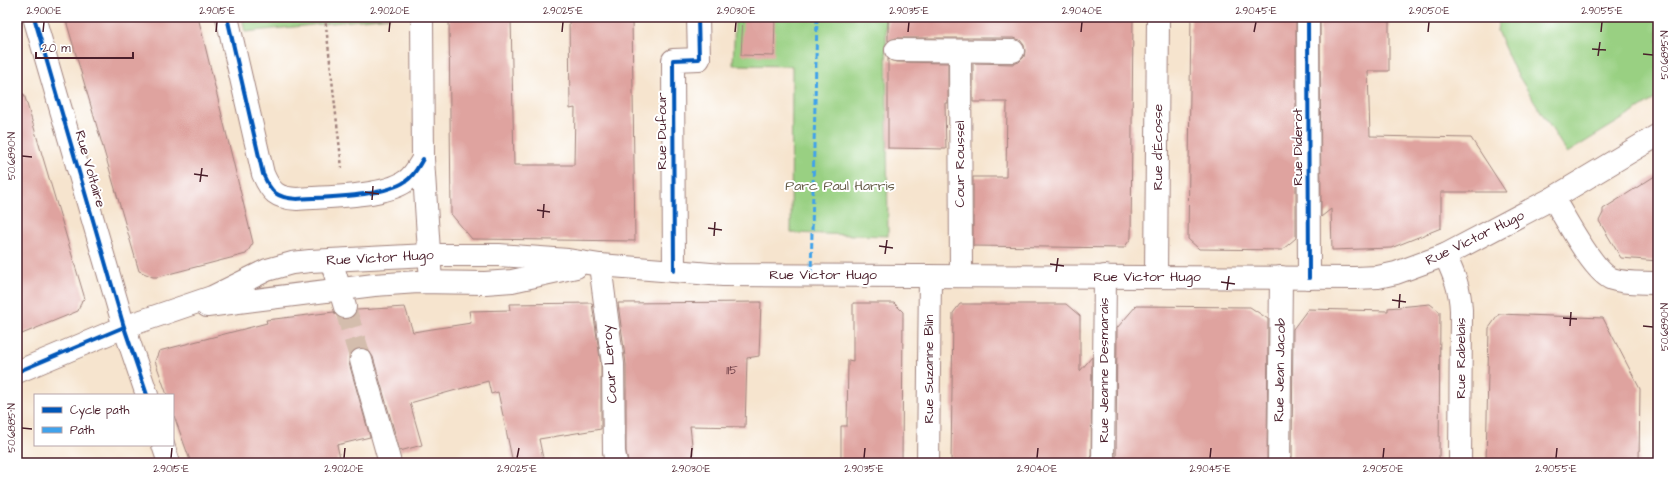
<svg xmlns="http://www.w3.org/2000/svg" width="1675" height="480" viewBox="0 0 1675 480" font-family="'Architects Daughter',sans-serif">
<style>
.green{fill:#99d082;stroke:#727856}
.building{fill:#dfa39f}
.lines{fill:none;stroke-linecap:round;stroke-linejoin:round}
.minor-tunnel{stroke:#d4bdad;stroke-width:22;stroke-dasharray:22 11;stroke-linecap:butt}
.minor-casing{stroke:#a0827c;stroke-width:24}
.major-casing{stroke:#a0827c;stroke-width:24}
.path{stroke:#a0827c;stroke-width:2.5;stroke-dasharray:3 3;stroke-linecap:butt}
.minor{stroke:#fff;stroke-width:22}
.major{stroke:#fff;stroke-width:22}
.quiet{stroke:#40a2eb;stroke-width:3;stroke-dasharray:6 3;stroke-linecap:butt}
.cycleway-casing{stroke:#fff;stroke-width:6}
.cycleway{stroke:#0057b8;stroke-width:4}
.ticks{fill:none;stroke:#4a1f2b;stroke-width:1.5}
.labels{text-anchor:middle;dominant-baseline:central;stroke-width:4;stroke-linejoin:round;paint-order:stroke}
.number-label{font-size:12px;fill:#6f4048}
.street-label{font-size:14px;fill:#4a1f2b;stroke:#fff}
.park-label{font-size:14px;fill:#665d49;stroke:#fff}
.neatline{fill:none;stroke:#4a1f2b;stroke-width:1.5}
.ticks-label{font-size:10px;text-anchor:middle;fill:#4a1f2b}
</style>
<rect width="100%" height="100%" fill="#fff"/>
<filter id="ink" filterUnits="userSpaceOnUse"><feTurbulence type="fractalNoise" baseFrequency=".025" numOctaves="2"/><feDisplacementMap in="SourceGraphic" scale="8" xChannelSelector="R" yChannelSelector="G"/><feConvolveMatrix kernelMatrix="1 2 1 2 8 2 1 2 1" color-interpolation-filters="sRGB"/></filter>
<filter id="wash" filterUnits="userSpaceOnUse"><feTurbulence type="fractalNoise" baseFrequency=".012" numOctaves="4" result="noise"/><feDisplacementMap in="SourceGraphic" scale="16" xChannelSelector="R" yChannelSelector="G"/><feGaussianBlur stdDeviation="0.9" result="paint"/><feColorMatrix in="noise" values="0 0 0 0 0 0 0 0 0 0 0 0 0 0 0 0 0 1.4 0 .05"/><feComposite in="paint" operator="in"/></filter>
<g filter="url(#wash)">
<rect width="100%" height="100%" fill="#f6e4ce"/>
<!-- green -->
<g class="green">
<path d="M242,17H390L245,32Z"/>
<path d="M735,17H886L888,236L791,233L792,66L733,65Z"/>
<path d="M1499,17H1658V97L1567,153L1514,69L1497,31Z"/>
</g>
<g id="blocks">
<!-- building -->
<g class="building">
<path d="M65,17H198L253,243L246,254L157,277H153L139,271Z"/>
<path d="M449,17H511L514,165H574L575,108L570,109L569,17H632L635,241L472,239L451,214Z"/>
<path d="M743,17H775L774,56L741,55Z"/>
<path d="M888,17H1133L1131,238L1124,248L973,246V177H1006L1007,102H973V63L1013,64L1019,62L1024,57L1025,51L1024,45L1020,40L1013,38H896L888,41Z"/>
<path d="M1191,17H1296V238L1282,250L1199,249L1188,239Z"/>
<path d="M1320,17H1389V71H1368L1370,136L1471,138L1506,192H1441V228L1391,248L1332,250L1331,209L1321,217Z"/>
<path d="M888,59L896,62L948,63V103H945L946,149L888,148Z"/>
<path d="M24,94L85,299L82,300L78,311L17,336V95Z"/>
<path d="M1658,174V261L1621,258L1599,221L1603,213V209Z"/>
<path d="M761,302L759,356L747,358L745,427L690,426L694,463H628L626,451V364L618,303Z"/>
<path d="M592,303L601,365V429L539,439L544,463H513L498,392L491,394L488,381L410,403L422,445L400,451L373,357L369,351L364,348H357L352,351L349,357V363L370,437L337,445L340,458H337L338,463H191L173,413V395H167L155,361L159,351L267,323L266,320L334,312L337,316L342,319H348L354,316L357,310L405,307L413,332L471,323L469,311L510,310L509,304Z"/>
<path d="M853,303H894L903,312L902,463H841V426H847L848,360L853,361Z"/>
<path d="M960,304H1066L1080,316V371L1092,357L1091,463H951L953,313Z"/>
<path d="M1430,304L1440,312L1439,463H1292L1293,329L1308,309L1388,311V308Z"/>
<path d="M1136,306L1250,307L1268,319L1267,463H1116L1117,328Z"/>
<path d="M1499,314L1603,318L1640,389L1639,463H1486L1489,328Z"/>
</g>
</g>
</g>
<g filter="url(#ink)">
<use href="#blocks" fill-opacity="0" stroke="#a0827c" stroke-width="1"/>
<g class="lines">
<!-- minor-tunnel -->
<path class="minor-tunnel" d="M345,307L361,360"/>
<!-- minor casing -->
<g class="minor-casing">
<g id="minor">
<path d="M34,17L124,327L147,395"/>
<path d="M227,17L263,174C271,192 276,198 297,199C325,197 384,197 406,181C414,176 418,167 423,159"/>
<path d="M422,17L423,159L431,282"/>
<path d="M1308,17L1309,278"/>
<path d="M896,50L1013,51"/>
<path d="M960,51L961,276"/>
<path d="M1553,198C1565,217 1593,272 1612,279C1626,284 1644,282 1658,283"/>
<path d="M1445,255C1454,275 1460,288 1461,310L1460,463"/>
<path d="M331,260L345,307"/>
<path d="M600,265L613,364L614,452L616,463"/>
<path d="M674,271L673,60L699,59L698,17"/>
<path d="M1156,276L1158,17"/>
<path d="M361,360L390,463"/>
<path d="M163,445L169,463"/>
<path d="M928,463L930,276"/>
<path d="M1103,463L1105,276"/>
<path d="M1279,463L1281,277"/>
</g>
</g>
<!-- major casing -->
<g class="major-casing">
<g id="major">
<path d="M207,306L374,285L418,282L485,283L512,281L576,267"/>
<path d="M17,372L124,327L212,297L267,270L292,263L310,261L428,255H499L568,260L600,265L723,275L1355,278L1378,277L1396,273L1445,255L1553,198L1658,135"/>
</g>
</g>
<!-- path -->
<path class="path" d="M325,17L342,168"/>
<!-- minor -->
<use href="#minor" class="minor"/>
<!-- major -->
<use href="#major" class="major"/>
<!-- quiet -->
<path class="quiet" d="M811,275L817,17"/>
<!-- cycleway casing -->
<g class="cycleway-casing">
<g id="cycleway">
<path d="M34,17L124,327L147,395"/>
<path d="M227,17L263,174C271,192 276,198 297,199C325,197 384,197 406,181C414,176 418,167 423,159"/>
<path d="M1308,17L1309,278"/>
<path d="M674,271L673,60L699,59L698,17"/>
<path d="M17,372L124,327"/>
</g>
</g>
<!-- cycleway -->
<use href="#cycleway" class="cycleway"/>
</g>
</g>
<!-- ticks -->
<path class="ticks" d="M43,32L44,22M216,32L217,22M389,32L390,22M562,32L563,22M735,32L736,22M908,32L909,22M1081,32L1082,22M1254,32L1256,22M1428,32L1429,22M1601,32L1602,22M1592,49L1606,50M1643,54L1653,55M1598,56L1600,42M22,156L32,157M194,174L208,176M200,182L202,168M365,192L379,194M372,200L373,186M537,210L550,212M543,218L544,204M708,228L722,230M714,236L715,222M879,246L893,248M885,254L887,240M1050,264L1064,266M1056,272L1058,258M1221,282L1235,284M1227,290L1229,276M1392,300L1406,302M1399,308L1400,294M1563,318L1577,319M1570,326L1571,312M1643,326L1653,327M22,428L32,429M171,458L172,448M344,458L345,448M517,458L519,448M691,458L692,448M864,458L865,448M1037,458L1038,448M1210,458L1211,448M1383,458L1384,448M1556,458L1557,448"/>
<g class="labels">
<!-- number labels -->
<g class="number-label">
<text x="732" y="370">115</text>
</g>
<!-- street labels -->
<g class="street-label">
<text transform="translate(662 131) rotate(-90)">Rue Dufour</text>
<text transform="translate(1158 147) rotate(-90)">Rue d'Écosse</text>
<text transform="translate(1298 147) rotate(-90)">Rue Diderot</text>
<text transform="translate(960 164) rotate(-90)">Cour Roussel</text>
<text transform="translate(90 169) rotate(74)">Rue Voltaire</text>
<text transform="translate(1475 238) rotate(-26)">Rue Victor Hugo</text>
<text transform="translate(380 258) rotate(-3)">Rue Victor Hugo</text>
<text x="823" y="275">Rue Victor Hugo</text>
<text x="1147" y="277">Rue Victor Hugo</text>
<text transform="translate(1461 358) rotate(-90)">Rue Rabelais</text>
<text transform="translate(610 364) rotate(-94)">Cour Leroy</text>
<text transform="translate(929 369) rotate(-90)">Rue Suzanne Blin</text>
<text transform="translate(1104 370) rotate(-90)">Rue Jeanne Desmarais</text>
<text transform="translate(1280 370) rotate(-89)">Rue Jean Jacob</text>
</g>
<!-- park labels -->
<g class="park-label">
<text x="840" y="186">Parc Paul Harris</text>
</g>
</g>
<!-- margin -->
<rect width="1675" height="480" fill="none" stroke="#fff" stroke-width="44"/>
<!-- legend -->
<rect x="34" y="394" width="140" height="52" fill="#ffffff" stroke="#b7a5aa"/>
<rect x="42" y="407" width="20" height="6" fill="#0057b8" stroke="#b7a5aa"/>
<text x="70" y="414" font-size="12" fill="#4a1f2b">Cycle path</text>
<rect x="42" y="427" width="20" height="6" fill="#40a2eb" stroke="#b7a5aa"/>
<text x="70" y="434" font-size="12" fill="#4a1f2b">Path</text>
<!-- scale -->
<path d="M36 52v6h97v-6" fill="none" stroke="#4a1f2b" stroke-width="2"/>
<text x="42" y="52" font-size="12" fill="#4a1f2b" stroke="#ffffff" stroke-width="3" paint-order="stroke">20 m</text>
<rect x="22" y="22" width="1631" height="436" class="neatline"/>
<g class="ticks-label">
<text x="44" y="14">2.9010°E</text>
<text x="217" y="14">2.9015°E</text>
<text x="390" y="14">2.9020°E</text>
<text x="563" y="14">2.9025°E</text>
<text x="736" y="14">2.9030°E</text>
<text x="909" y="14">2.9035°E</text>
<text x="1082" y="14">2.9040°E</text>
<text x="1256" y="14">2.9045°E</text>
<text x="1429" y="14">2.9050°E</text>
<text x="1602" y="14">2.9055°E</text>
<text transform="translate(1664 55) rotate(-90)" y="4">50.6895°N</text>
<text transform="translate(11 156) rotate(-90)" y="4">50.6890°N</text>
<text transform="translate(1664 327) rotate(-90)" y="4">50.6890°N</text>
<text transform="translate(11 428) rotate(-90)" y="4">50.6885°N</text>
<text x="171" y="472">2.9015°E</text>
<text x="344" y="472">2.9020°E</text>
<text x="517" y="472">2.9025°E</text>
<text x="691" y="472">2.9030°E</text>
<text x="864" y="472">2.9035°E</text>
<text x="1037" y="472">2.9040°E</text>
<text x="1210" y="472">2.9045°E</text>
<text x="1383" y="472">2.9050°E</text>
<text x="1556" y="472">2.9055°E</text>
</g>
</svg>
